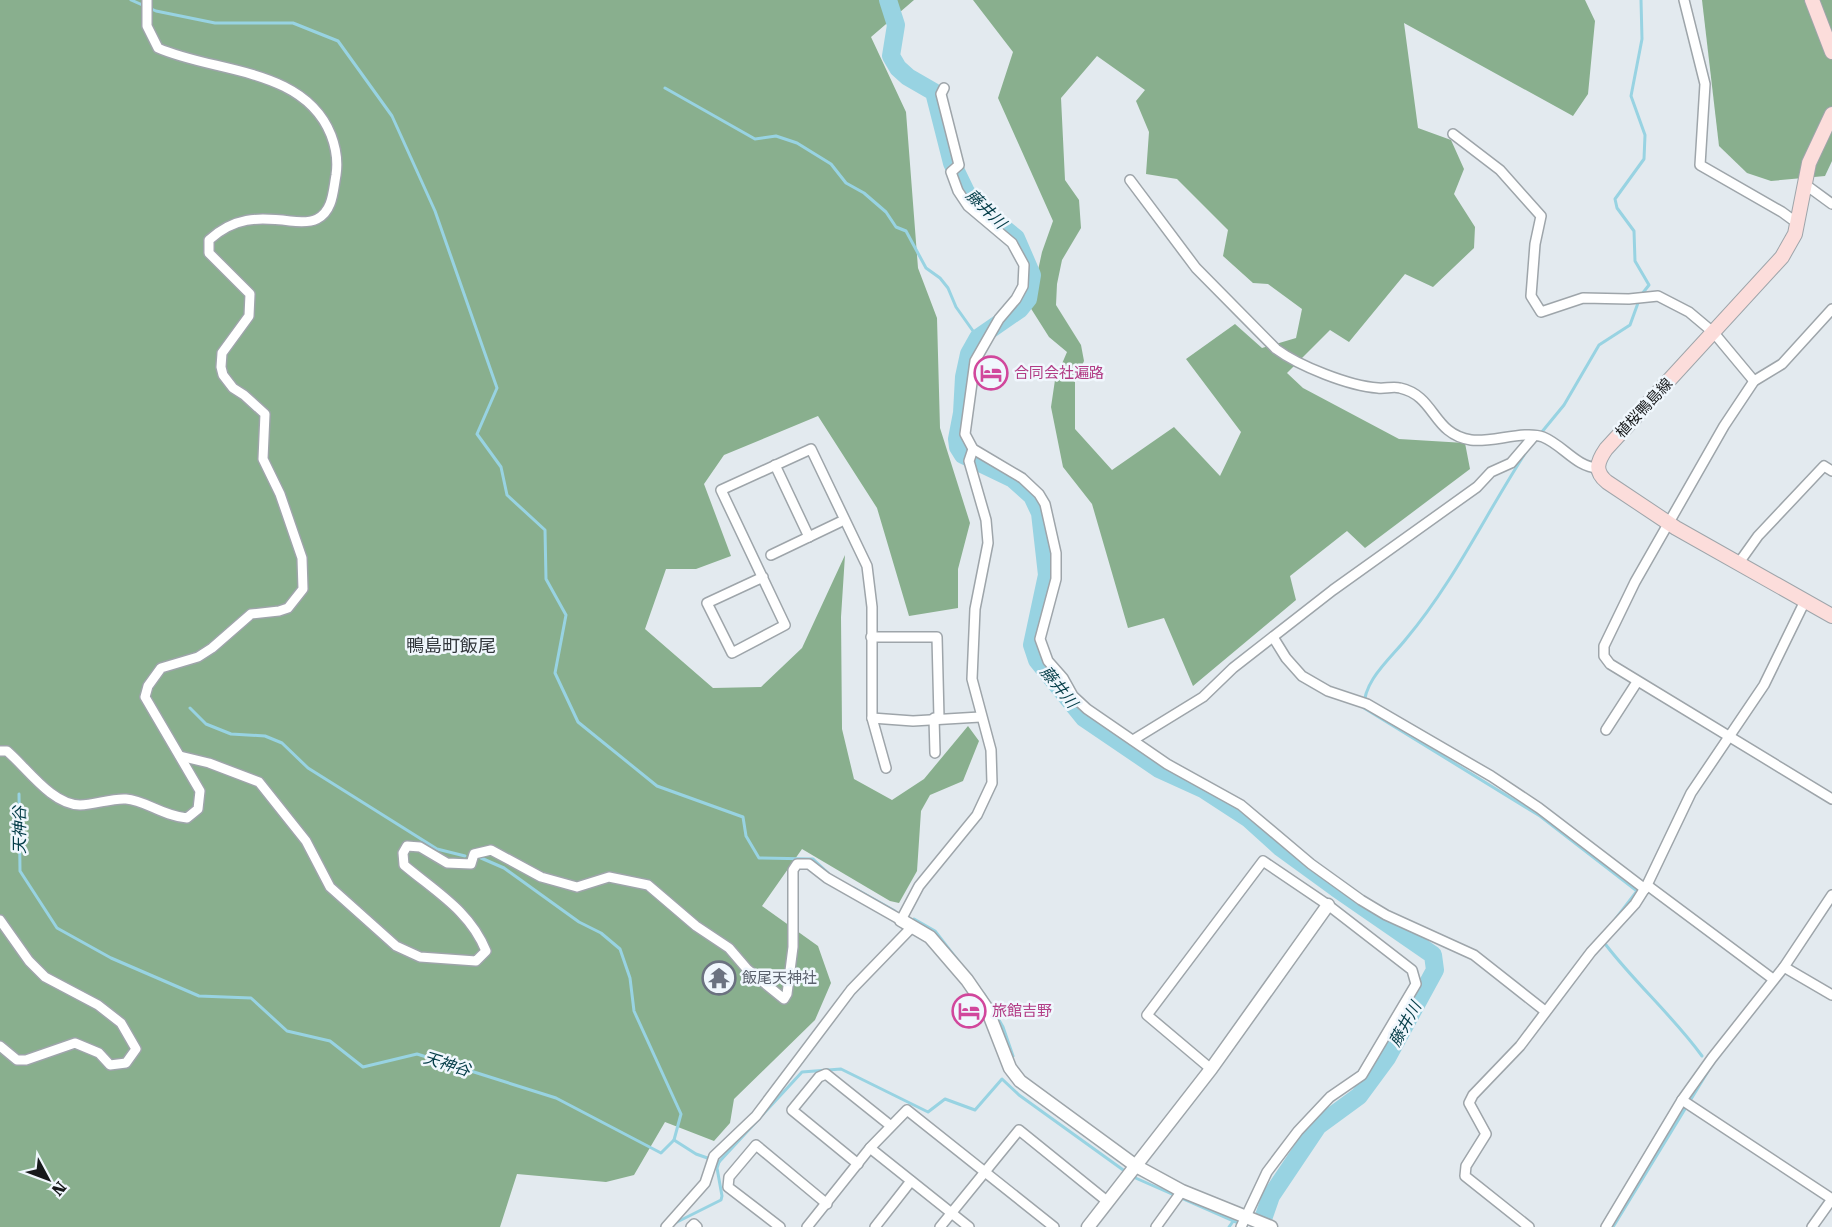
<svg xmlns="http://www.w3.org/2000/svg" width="1832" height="1227" viewBox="0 0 1832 1227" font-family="'Roboto Serif','Noto Sans JP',serif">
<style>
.forest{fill:#89af8e;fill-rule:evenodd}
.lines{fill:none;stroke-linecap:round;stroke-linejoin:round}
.stream{stroke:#98d3e2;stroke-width:3}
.river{stroke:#98d3e2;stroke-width:18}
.minor-casing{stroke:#9ea5aa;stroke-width:12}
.tertiary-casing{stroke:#9ea5aa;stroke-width:15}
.secondary-casing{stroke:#9ea5aa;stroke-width:16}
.minor{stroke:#fff;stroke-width:9}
.tertiary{stroke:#fff;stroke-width:12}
.secondary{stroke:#fcdddb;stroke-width:14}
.labels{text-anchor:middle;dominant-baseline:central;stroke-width:5;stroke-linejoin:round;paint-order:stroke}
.hotel-label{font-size:15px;fill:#b23c85;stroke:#f0f7fd;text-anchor:start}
.street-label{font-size:15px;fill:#17191b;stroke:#f0f7fd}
.worship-label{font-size:15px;fill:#5b616d;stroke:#f0f7fd;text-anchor:start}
.water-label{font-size:16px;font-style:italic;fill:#033c47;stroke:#f0f7fd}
.quarter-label{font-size:18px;fill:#32373c;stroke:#f0f7fd}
</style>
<rect width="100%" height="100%" fill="#e3eaef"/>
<!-- forest -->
<g class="forest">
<path d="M0,0H914L871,37L906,112L918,268L937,318L940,428L970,523L958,569V608L909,616L877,508L818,416L724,455L704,484L731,556L696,569H666L645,629L713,688L761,687L802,648L845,555L841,617L842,729L854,779L892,800L924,779L968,726L979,741L963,781L930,795L921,811L917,871L899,903L890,901L802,849L762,906L818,946L831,983L815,1020L734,1099L730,1123L714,1141L665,1122L634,1175L606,1182L517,1174L500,1227H0Z"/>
<path d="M973,0H1585L1595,21L1588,94L1573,116L1404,23L1418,128L1451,140L1464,169L1454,194L1475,227L1474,248L1433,287L1405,274L1349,342L1330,330L1287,373L1303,388L1399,439L1465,443L1470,469L1365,548L1347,531L1290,576L1296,600L1193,686L1164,618L1128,628L1092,504L1063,467L1051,407L1055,380L1067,352L1049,337L1030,307L1042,252L1053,221L998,98L1013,52ZM1097,56L1145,90L1136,101L1149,132L1146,174L1177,179L1228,230L1223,256L1253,283L1268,284L1302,309L1296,338L1262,348L1235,324L1186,359L1241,432L1220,476L1174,427L1112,470L1075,429V381L1084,361L1081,345L1056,305L1057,284L1062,260L1081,228L1079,200L1065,180L1061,98Z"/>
<path d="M1702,0H1832V161L1825,176L1771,181L1747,173L1719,146Z"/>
</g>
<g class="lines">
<!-- stream -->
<g class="stream">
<path d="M131,0L156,11L215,23H293L338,41L392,116L435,211L497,388L477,434L501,467L507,495L545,530L546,579L566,615L555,673L578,722L657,786L743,817L746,836L759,858L813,859L828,873"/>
<path d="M1641,0L1642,39L1631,96L1645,135L1644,159L1615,199L1617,208L1634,231L1635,261L1649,285L1642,294"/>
<path d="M665,88L755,139L776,136L797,143L831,164L846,183L864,193L886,212L896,227L906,231L926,268L940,278L948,288L956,307L978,338"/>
<path d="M1541,433L1564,405L1599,345L1630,325L1638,303"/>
<path d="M1526,452C1485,515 1454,582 1406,639C1390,659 1363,681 1364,708L1540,816L1637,891L1614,921"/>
<path d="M190,708L206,724L231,734L265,736L282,743L308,768L437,849L465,856"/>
<path d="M19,794L20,871L57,928L111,958L199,996L251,998L287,1031L330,1041L363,1067L417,1054L556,1098L661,1153L674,1140L696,1154L719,1162L717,1168L722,1196L721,1200L673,1224"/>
<path d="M481,858L504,868L579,922L601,933L620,949L630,978L634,1011L681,1114L674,1140"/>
<path d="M854,888L895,911"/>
<path d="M914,919L935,931L959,962"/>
<path d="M1606,945C1636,984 1673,1016 1702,1056"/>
<path d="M984,994L1003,1027L1013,1056"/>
<path d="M719,1162L802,1072L841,1069L928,1112L945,1099L975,1110L1002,1079L1019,1095L1126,1172"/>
<path d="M1131,1176L1240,1224"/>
<path d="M1229,1227L1234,1220"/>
<path d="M1613,1227L1710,1068"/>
</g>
<!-- river -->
<path class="river" d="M888,0L896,25L891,56L898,68L908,77L934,92L952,163L966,192L979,208L1016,238L1032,275L1028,299L1020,309L978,338L969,354L964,377L962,413L957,439L958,447L963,455L1013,479L1032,496L1040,513L1047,575L1032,645L1037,660L1084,718L1159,769L1203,789L1249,819L1281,848L1336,888L1433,955L1435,970L1387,1058L1359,1096L1318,1126L1271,1196L1263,1219"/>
<!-- minor casing -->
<g class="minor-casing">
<g id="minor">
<path d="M1684,0L1705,84L1700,165L1782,212L1797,223"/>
<path d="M944,88L941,94L959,165L951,172L958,191L968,206L1012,243L1024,265L1023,286L1016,299L999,319L975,361L965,434L973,449L1022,478L1039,494L1045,504L1056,553V579L1040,639L1048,661L1063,678L1073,696L1087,709L1167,764L1241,805L1311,864L1361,900L1386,915L1474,955L1545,1011"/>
<path d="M1453,134L1500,170L1541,216L1535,244L1531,296L1541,312L1583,298L1629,299L1658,296L1689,312L1714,333L1754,381"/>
<path d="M1130,180L1196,268L1276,349C1299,366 1349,386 1378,388C1385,389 1393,386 1400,388C1436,396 1432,434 1471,440C1491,443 1525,430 1543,437C1563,445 1576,467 1598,468"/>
<path d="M1806,185L1832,204"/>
<path d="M1832,309L1782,364L1754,381L1724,426L1635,582L1604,646V656L1610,664L1832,799"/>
<path d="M775,465L809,537"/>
<path d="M771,555L840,522"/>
<path d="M1738,564L1758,536L1824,466L1832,471"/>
<path d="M763,577L707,603L732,653L785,625L721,490L811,449L867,566L872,607V718L886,768"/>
<path d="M871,637H937L939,718"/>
<path d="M1273,637L1286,658L1302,676L1328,691L1367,704L1491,776L1539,808L1645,889"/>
<path d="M872,718L913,721L980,717"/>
<path d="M934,718L935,753"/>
<path d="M1606,730L1637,682"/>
<path d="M1133,740L1203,697L1233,668L1333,590L1477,487L1491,472L1511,463L1534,436"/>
<path d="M0,751H7C27,768 52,805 80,805C95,805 111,798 126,799C145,800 162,816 187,818L198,809L200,791L145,697L148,686L161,668L198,657L212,648L251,614L279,611L288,608L303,589L302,558L280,494L263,459L265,414L244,395L233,388L223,375L221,367L222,353L249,316L250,294L209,253V240C234,217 257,217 290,221C298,222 309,223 317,219C333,211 333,191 336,175C338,162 336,148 331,135C304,67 214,73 158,48L147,26V0"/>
<path d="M180,756L209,763L259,782L306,841L330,887L396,946L420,957L476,961L486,951C470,911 436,892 404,865L403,853L407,846L420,847L447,863L471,864L474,854L491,850L541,877L577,887L609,877L648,885L696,926L729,948L747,969L784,999L787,994L793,947V870L797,864H809L827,878L901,920L919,886L977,815L992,783L991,750L972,679L975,609L988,543L986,520L969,461L973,449"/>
<path d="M1647,885L1773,979"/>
<path d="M0,920L29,961L45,977L98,1005L121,1023L136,1049L126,1063L110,1065L99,1053L75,1043L26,1060H17L0,1046"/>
<path d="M1784,967L1832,995"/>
<path d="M1211,1069L1147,1015L1263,861L1328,905L1412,970L1416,984L1362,1075L1330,1097L1298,1131L1267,1172L1241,1227"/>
<path d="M1682,1100L1832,1199L1812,1227"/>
<path d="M870,1148L969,1227"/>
<path d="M858,1164L792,1110L819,1077L826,1074L891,1126"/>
<path d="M666,1227L705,1183L714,1156L756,1116L851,990L913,926"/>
<path d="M691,1227L694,1224L697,1227"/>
<path d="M780,1227L728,1187L729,1177L756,1145L827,1204"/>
<path d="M807,1227L870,1148L907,1110L1054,1227"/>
<path d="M875,1227L911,1181"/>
<path d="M940,1227L1019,1130L1108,1202"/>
<path d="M1156,1227L1182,1191"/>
<path d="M1529,1227L1465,1176L1466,1166L1486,1134L1469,1103L1473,1095L1520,1046L1591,952L1635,904L1647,885L1691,793L1764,685L1804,603"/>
<path d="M1606,1227L1682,1100L1712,1058L1784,967L1832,895"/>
</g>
</g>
<!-- tertiary casing -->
<g class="tertiary-casing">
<g id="tertiary">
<path d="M901,920L930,937L967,980L987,1009L1010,1068L1020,1081L1136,1166L1182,1191L1271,1227"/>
<path d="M1088,1227L1211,1069L1328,905"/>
</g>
</g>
<!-- secondary casing -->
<g class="secondary-casing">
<g id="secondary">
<path d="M1812,0L1832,52"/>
<path d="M1832,114L1809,163L1795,234L1782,257L1606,449C1597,462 1594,471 1607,482L1676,528L1832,616"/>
</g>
</g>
<!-- minor -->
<use href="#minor" class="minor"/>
<!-- tertiary -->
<use href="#tertiary" class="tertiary"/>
<!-- secondary -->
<use href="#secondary" class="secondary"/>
</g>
<!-- icons -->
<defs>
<g id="hotel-ring" transform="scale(1.725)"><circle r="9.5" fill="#f0f7fd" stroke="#d1479c" stroke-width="1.5"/><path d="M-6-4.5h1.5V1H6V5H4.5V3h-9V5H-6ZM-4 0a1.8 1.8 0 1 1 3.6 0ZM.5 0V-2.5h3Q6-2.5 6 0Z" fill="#d1479c"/></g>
<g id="temple-ring" transform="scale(1.725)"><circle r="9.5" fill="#f0f7fd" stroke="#6b7280" stroke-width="1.5"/><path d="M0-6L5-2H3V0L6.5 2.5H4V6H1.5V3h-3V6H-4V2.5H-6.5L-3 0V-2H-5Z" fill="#6b7280"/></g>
</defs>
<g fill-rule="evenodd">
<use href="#hotel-ring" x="991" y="373"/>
<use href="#temple-ring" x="719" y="978"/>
<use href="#hotel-ring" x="969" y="1011"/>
</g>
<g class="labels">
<!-- hotel labels -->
<g class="hotel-label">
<text x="1014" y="373">合同会社遍路</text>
<text x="992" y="1011">旅館吉野</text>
</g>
<!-- street labels -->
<g class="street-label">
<text transform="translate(1644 408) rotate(-47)">植桜鴨島線</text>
</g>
<!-- worship labels -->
<g class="worship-label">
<text x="742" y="978">飯尾天神社</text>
</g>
<!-- water labels -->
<g class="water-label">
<text transform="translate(986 209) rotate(44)">藤井川</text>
<text transform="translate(1059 687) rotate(51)">藤井川</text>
<text transform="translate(19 830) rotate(-90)">天神谷</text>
<text transform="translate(1405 1024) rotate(-61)">藤井川</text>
<text transform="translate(447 1064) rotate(17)">天神谷</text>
</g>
<!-- quarter labels -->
<g class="quarter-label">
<text x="451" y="645">鴨島町飯尾</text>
</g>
</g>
<!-- north arrow -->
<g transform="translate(48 1179) rotate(131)" stroke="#f0f7fd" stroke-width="4.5" paint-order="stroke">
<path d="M0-4.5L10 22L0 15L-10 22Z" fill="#17191b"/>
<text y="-9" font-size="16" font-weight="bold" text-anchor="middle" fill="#17191b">N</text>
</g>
</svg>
